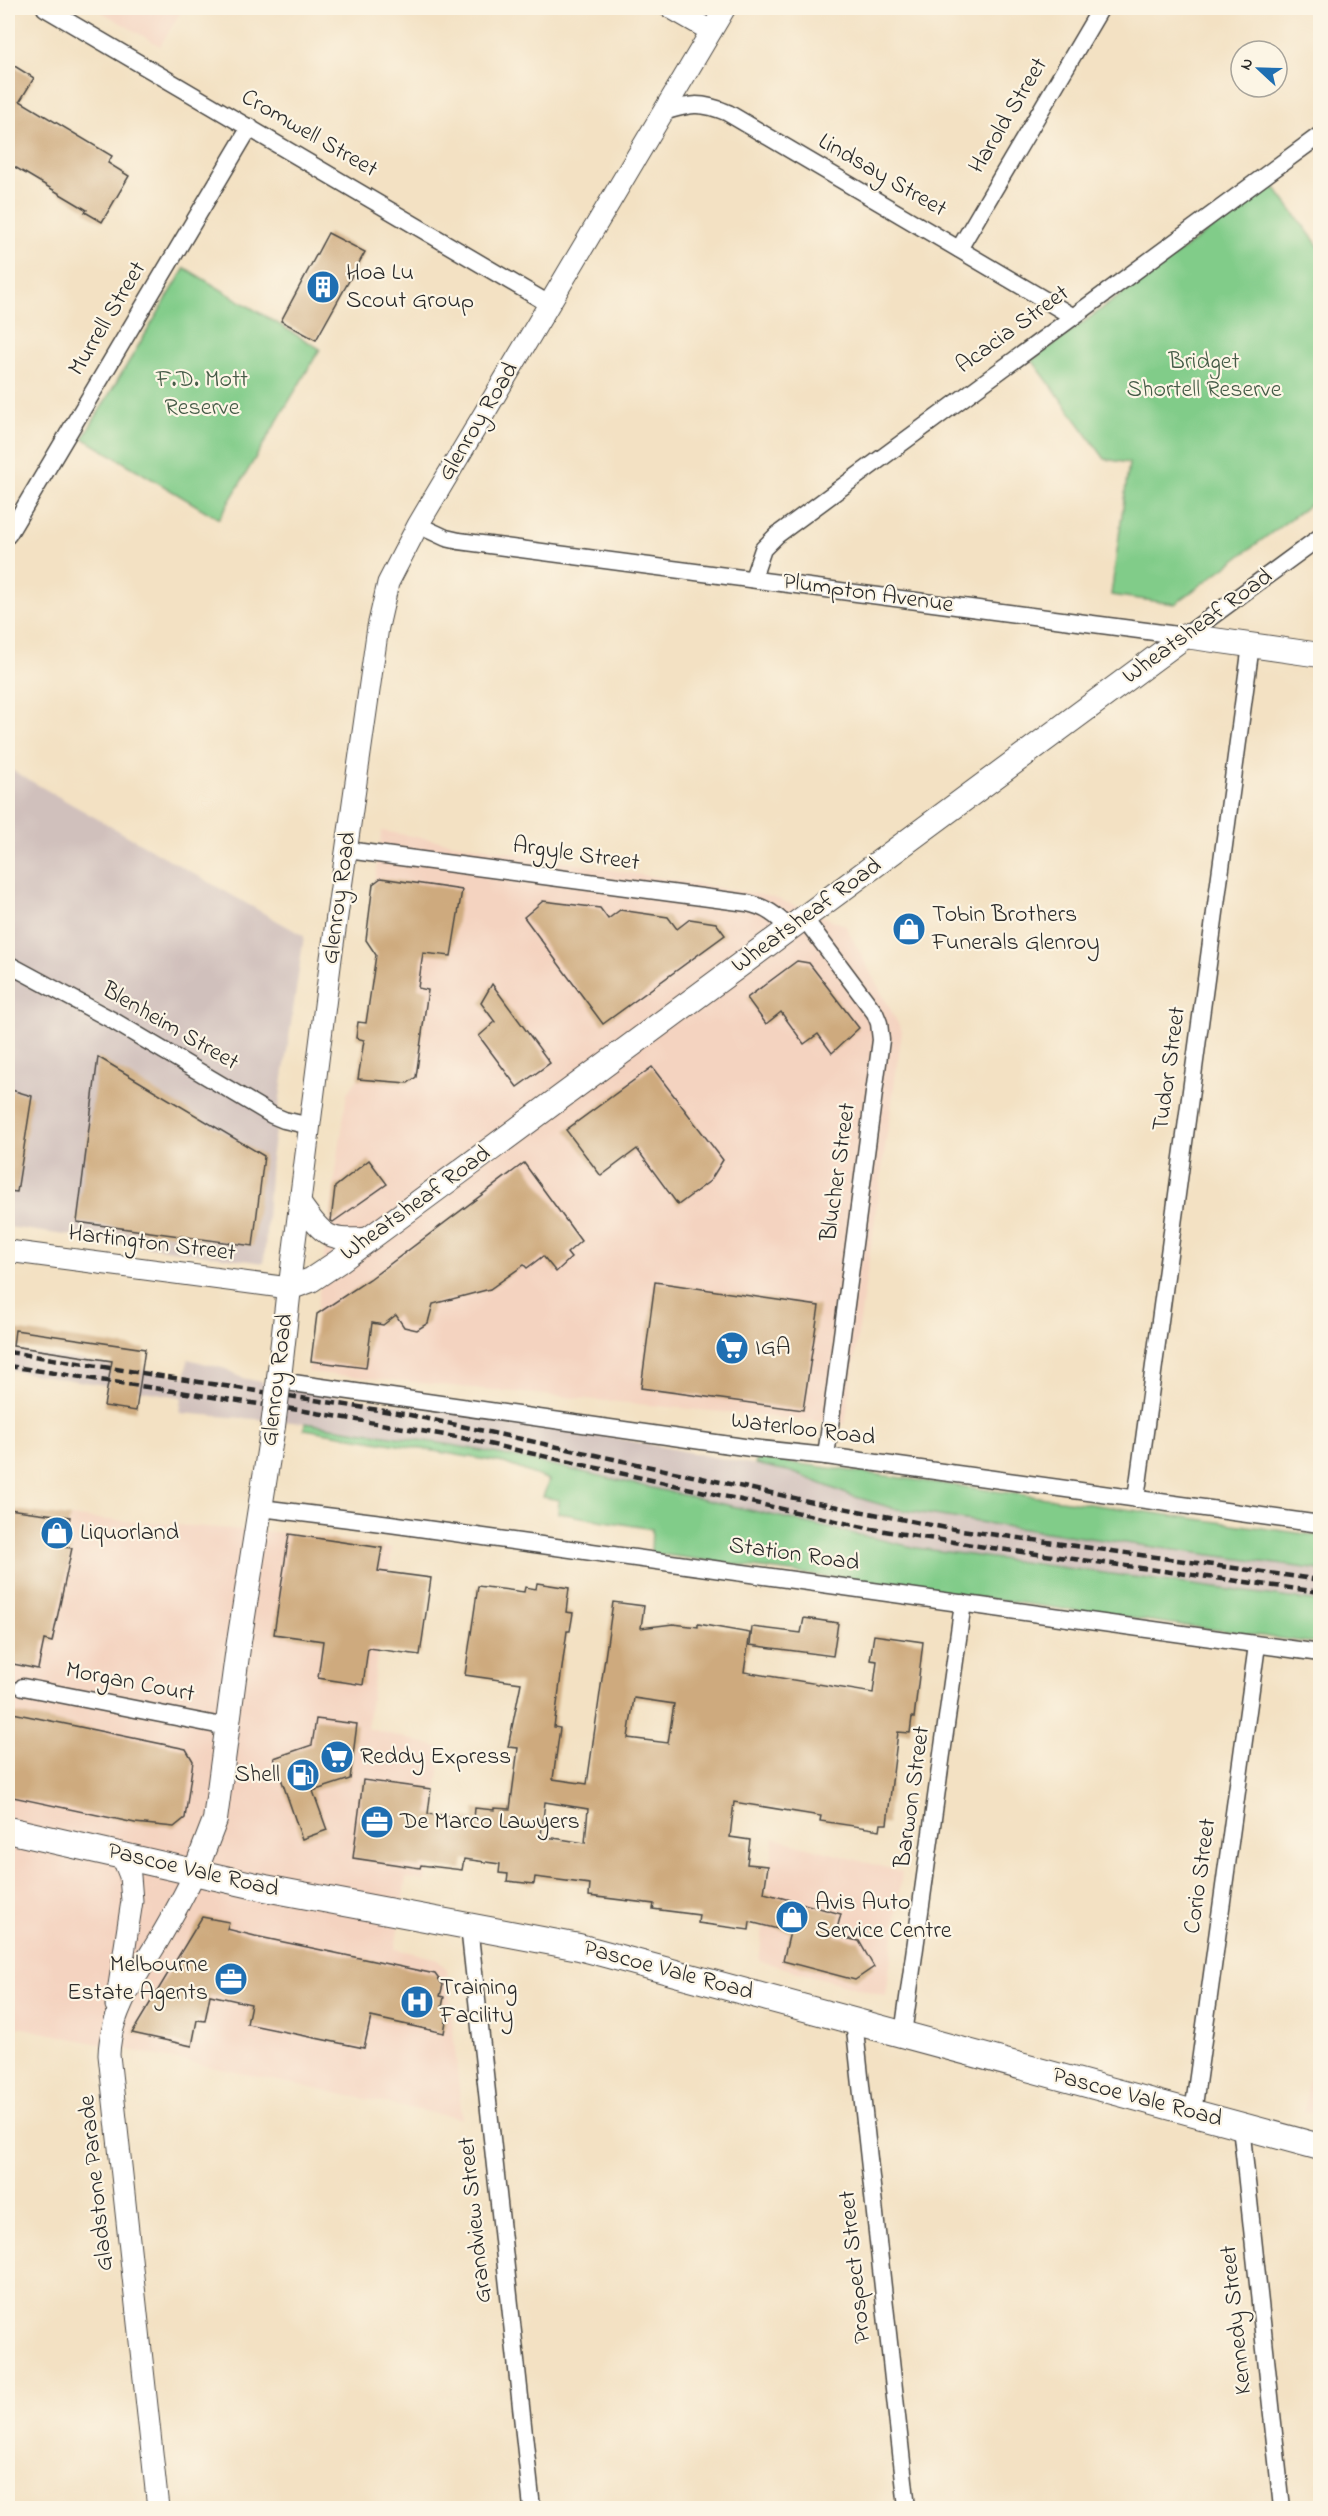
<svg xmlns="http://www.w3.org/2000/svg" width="1328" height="2516" viewBox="0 0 1328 2516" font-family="'Indie Flower',sans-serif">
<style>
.built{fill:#f4d3c0}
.industrial{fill:#d0c0bc}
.green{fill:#81cc89;stroke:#567c5a;stroke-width:1.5}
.building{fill:#ceaa7e;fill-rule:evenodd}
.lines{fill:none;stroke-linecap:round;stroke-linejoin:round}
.minor-casing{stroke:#494642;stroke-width:19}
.tertiary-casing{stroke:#494642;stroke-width:23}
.secondary-casing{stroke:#494642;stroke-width:26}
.primary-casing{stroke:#494642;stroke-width:28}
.minor{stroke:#fff;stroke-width:16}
.tertiary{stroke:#fff;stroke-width:21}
.secondary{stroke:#fff;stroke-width:24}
.primary{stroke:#fff;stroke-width:26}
.rail{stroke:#2b2b2b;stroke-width:4.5;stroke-dasharray:9 4.5;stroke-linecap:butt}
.secondary-bridge-casing{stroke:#494642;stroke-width:26;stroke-linecap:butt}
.secondary-bridge{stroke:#fff;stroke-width:24}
.labels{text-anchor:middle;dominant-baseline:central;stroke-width:4.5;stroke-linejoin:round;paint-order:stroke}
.street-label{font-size:24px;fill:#2b2b2b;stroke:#fcf5e5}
.poi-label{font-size:24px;fill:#2b2b2b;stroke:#fcf5e5;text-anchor:start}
.park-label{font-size:24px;fill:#455b47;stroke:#fcf5e5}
</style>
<rect width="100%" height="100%" fill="#fcf5e5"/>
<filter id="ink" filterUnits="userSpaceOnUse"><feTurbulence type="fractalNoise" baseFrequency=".0167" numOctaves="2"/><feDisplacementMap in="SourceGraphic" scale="12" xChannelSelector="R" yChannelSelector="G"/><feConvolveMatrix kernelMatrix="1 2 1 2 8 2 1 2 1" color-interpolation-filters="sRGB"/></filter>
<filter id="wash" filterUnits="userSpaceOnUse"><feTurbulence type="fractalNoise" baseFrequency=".008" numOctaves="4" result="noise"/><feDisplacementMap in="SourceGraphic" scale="24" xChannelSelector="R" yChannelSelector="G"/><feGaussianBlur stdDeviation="1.35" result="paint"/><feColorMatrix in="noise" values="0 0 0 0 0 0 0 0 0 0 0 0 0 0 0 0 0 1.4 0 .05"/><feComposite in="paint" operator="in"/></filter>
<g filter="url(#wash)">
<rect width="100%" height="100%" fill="#f3e1c3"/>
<!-- built -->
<g class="built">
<path d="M95,8H183L160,46Z"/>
<path d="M382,831L772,897L845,925L902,1031L845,1424L308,1372L347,1093L358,1079L377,947L369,945L366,940Z"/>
<path d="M8,1509L70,1517L288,1533L392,1548L367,1728L442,1748L425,1881L406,1878L395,1949L435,1958L447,1969L462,2119L8,2025Z"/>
<path d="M774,1838L902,1872L886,1996L759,1961Z"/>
<path d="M1320,1998V2083L1318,2100L1320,2101V2116L1304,2112Z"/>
</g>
<!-- industrial -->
<g class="industrial">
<path d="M8,768L304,936L271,1159L264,1263L8,1227Z"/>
<path d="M8,1349L185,1376L188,1359L226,1369L242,1378L317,1393L564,1428L792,1472L849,1495L896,1509L1010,1527L1320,1570V1602L917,1548L452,1445L305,1423L180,1413L182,1397L8,1370Z"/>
</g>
<!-- green -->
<g class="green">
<path d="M1272,184L1320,248V497L1175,604L1111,595L1129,463L1105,459L1032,360Z"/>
<path d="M185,268L320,349L219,519L83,438Z"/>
<path d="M305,1423L452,1445L529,1460L917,1548L1320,1602V1644L651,1553L652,1529L558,1513L559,1500L543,1497L549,1480L504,1463L304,1429Z"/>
<path d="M757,1458L1320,1536V1570L1010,1527L896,1509L849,1495L792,1472L755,1464Z"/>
</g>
<g id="blocks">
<!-- building -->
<g class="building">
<path d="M8,62L34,78L20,101L112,156L108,163L129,176L102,222L85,212L87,210L8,163Z"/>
<path d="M328,233L365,252L316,340L281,321Z"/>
<path d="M381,878L462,890L451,956L423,953L418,988L428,990L416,1077L408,1083L358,1079L364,1040L356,1038L358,1022L366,1023L376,955L366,940L373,884Z"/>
<path d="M543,901L600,908L608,919L620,910L668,917L677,929L690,919L716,923L725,935L603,1024L524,917Z"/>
<path d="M797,961L809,963L859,1028L832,1053L818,1034L804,1044L781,1012L766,1024L747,998Z"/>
<path d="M492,984L550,1063L517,1087L479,1036L495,1022L481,1003Z"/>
<path d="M98,1057L264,1156L253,1246L77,1222Z"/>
<path d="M652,1067L723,1160L710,1181L678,1205L637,1149L601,1176L566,1130Z"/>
<path d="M8,1089L32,1096L17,1192L8,1191Z"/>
<path d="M369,1160L387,1184L333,1222L331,1221L335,1187Z"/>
<path d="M524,1163L581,1241L567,1253L571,1258L556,1272L543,1256L527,1268L524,1265L490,1289L433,1304L428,1323L417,1330L404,1327L396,1315L383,1325L372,1323L366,1368L311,1361L317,1314L370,1279Z"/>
<path d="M655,1282L819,1306L803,1410L641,1388Z"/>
<path d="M15,1330L145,1349L136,1411L104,1406L112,1361L13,1346Z"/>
<path d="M8,1509L70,1517L64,1547L72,1548L52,1642L44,1640L38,1669L8,1663Z"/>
<path d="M289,1534L382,1548L378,1571L431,1578L420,1655L368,1648L363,1685L318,1678L323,1641L274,1634Z"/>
<path d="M537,1583L569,1588L566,1612L573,1613L570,1631H567L554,1727L560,1728L553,1779L587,1784L613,1602L644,1606L641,1628L673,1624L698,1627V1624L750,1633L744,1672L873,1693L877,1661L870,1660L874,1635L923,1642L914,1718L912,1717L910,1733L898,1732L887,1824H881L880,1830L820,1821L821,1816L734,1802L730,1837L750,1840L747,1864L768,1866L764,1893L841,1914L835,1936L859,1941L874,1967L855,1980L783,1961L790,1932L750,1922L749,1930L698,1923L699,1915L653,1909L654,1904L589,1896L590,1884L535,1877L534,1884L507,1881L508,1874L499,1873L500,1864L464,1859L462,1870L421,1865L420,1868L353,1858L363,1780L431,1789L428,1814L474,1819L475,1808L494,1810V1808L510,1809L518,1748L508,1747L521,1683L465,1675L478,1586L524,1592L525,1587L536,1589ZM634,1698L674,1704L668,1743L628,1738ZM545,1802L588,1809L585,1843L541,1836Z"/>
<path d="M804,1618L838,1623L833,1656L750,1645L752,1627L801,1633Z"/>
<path d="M8,1712L186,1749L193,1761L185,1818L174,1827L135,1823L8,1796Z"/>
<path d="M316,1719L357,1724L350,1779L313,1791L327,1830L302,1839L274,1758L312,1745Z"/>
<path d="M202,1917L229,1922L227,1929L255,1936L435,1974L443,1985L440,1996L444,1997L442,2007L448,2009L444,2033L371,2017L364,2048L247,2024L251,2004L210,1995L205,2021L197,2020L192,2046L132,2033Z"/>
</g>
</g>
</g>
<g filter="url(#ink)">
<use href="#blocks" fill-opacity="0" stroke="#494642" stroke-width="1.5"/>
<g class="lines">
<!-- minor casing -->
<g class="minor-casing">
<g id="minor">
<path d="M45,8L549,304"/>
<path d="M661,113C689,104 700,101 728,113L1072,316"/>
<path d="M959,249L1101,8"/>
<path d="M418,525L446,538L459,541L1185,636L1320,537"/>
<path d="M8,535L250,127"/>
<path d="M753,578L763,549L777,535L1320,135"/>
<path d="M347,850L747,903C766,907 776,915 790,929"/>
<path d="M804,918L875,1013L879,1023L881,1040L826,1456"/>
<path d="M8,964L112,1020L272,1115L284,1120L310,1126"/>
<path d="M279,1381L751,1448L826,1456L1320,1524"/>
<path d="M1136,1499L1251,645"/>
<path d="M261,1508L390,1524L1320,1653"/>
<path d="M23,1687L227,1727"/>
<path d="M469,1926L532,2508"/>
<path d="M854,2021L907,2508"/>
<path d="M903,2034L963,1603"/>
<path d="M1193,2113L1257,1645"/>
<path d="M1241,2126L1282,2508"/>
</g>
</g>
<!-- tertiary casing -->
<g class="tertiary-casing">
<g id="tertiary">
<path d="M671,8L711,31"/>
<path d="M300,1203C325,1238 328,1241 371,1238"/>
<path d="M8,1251L289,1288L331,958L378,627L388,583L418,525L725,8"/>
<path d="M116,2005L132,1901L130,1876L122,1856"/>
<path d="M158,2508L109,2055C110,2013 136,1977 158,1941C171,1919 184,1896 195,1872"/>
</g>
</g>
<!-- secondary casing -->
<g class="secondary-casing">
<g id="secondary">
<path d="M278,1387L289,1288L311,1280L338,1262L1185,636L1320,655"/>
<path d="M195,1872L215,1820L238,1648L273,1426"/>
</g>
</g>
<!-- primary casing -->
<g class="primary-casing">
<path id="primary" d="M8,1830L265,1888L579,1947L1320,2147"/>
</g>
<!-- minor -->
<use href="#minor" class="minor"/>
<!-- tertiary -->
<use href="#tertiary" class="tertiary"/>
<!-- secondary -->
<use href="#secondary" class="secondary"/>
<!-- primary -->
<use href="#primary" class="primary"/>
<!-- rail -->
<g class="rail">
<path d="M8,1352L410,1415L822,1504L947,1528L1320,1580"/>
<path d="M8,1366L305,1411L462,1438L872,1529L985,1547L1320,1592"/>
</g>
<!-- secondary-bridge casing -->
<g class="secondary-bridge-casing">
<path id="secondary-bridge" d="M273,1426L278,1387"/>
</g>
<!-- secondary-bridge -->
<use href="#secondary-bridge" class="secondary-bridge"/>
</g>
</g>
<!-- icons -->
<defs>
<g id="building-disc" transform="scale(1.725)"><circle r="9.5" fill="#1f6fb2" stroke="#fcf5e5"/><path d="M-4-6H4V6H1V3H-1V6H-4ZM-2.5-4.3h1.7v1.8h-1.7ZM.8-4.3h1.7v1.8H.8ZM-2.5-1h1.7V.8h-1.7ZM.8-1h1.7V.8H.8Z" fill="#fff"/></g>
<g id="shop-disc" transform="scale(1.725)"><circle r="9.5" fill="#1f6fb2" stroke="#fcf5e5"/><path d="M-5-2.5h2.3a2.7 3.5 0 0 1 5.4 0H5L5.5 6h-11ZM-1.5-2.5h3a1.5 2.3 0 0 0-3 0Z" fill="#fff"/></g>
<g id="supermarket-disc" transform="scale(1.725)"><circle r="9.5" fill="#1f6fb2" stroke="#fcf5e5"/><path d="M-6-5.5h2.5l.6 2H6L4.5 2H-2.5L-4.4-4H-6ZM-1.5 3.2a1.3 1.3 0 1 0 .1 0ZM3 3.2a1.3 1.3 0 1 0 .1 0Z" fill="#fff"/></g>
<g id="fuel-disc" transform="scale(1.725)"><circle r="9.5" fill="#1f6fb2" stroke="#fcf5e5"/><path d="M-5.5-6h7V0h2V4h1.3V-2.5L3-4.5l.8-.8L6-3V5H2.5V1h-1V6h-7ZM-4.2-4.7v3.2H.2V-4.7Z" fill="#fff"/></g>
<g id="office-disc" transform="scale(1.725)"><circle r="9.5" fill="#1f6fb2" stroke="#fcf5e5"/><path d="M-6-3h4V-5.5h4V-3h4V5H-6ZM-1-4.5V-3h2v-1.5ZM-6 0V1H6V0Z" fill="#fff"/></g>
<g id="hospital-disc" transform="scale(1.725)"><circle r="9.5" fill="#1f6fb2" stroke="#fcf5e5"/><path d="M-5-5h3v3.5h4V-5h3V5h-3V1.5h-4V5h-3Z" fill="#fff"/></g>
</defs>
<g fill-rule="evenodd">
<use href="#building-disc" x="323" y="287"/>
<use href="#shop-disc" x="909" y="929"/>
<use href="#supermarket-disc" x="732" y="1348"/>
<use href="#shop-disc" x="57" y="1533"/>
<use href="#supermarket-disc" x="337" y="1757"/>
<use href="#fuel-disc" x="303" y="1775"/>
<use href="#office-disc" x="377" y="1822"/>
<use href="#shop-disc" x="792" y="1917"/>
<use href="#office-disc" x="231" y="1979"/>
<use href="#hospital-disc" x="417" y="2002"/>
</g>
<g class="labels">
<!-- street labels -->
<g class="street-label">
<text transform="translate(1009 116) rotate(-59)">Harold Street</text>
<text transform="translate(309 134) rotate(30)">Cromwell Street</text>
<text transform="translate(882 176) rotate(30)">Lindsay Street</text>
<text transform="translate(108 319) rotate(-59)">Murrell Street</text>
<text transform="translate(1013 330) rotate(-36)">Acacia Street</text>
<text transform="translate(479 422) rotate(-59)">Glenroy Road</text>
<text transform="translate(868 594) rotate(8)">Plumpton Avenue</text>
<text transform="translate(1198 627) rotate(-36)">Wheatsheaf Road</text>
<text transform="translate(576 855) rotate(8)">Argyle Street</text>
<text transform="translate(340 898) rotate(-82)">Glenroy Road</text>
<text transform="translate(807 916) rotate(-36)">Wheatsheaf Road</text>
<text transform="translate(170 1027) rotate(30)">Blenheim Street</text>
<text transform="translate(1170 1069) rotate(-82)">Tudor Street</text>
<text transform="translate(839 1172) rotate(-82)">Blucher Street</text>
<text transform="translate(416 1204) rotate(-36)">Wheatsheaf Road</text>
<text transform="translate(152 1244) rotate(7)">Hartington Street</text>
<text transform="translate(278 1380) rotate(-83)">Glenroy Road</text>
<text transform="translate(803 1430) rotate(7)">Waterloo Road</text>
<text transform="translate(794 1555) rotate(8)">Station Road</text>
<text transform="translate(130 1683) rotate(11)">Morgan Court</text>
<text transform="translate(913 1797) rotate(-82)">Barwon Street</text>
<text transform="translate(193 1871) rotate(13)">Pascoe Vale Road</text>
<text transform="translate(1201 1876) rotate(-82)">Corio Street</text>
<text transform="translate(668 1971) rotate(15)">Pascoe Vale Road</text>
<text transform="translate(1137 2098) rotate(15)">Pascoe Vale Road</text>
<text transform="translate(97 2183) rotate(-96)">Gladstone Parade</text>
<text transform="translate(476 2220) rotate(-96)">Grandview Street</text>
<text transform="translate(856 2267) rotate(-96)">Prospect Street</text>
<text transform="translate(1237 2320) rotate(-96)">Kennedy Street</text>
</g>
<!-- poi labels -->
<g class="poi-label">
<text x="346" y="273">Hoa Lu<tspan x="346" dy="28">Scout Group</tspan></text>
<text x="932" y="915">Tobin Brothers<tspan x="932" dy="28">Funerals Glenroy</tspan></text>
<text x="755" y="1348">IGA</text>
<text x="80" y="1533">Liquorland</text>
<text x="360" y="1757">Reddy Express</text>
<text x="280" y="1775" text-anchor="end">Shell</text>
<text x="400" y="1822">De Marco Lawyers</text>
<text x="815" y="1903">Avis Auto<tspan x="815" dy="28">Service Centre</tspan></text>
<text x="208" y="1965" text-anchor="end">Melbourne<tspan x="208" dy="28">Estate Agents</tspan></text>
<text x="440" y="1988">Training<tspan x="440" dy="28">Facility</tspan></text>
</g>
<!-- park labels -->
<g class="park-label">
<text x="1204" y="362">Bridget<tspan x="1204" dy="28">Shortell Reserve</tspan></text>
<text x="202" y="380">F.D. Mott<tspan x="202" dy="28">Reserve</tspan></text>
</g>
</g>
<!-- margin -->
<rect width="1328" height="2516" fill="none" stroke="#fcf5e5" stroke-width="30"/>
<!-- north arrow -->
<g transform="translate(1259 69) rotate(292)"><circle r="28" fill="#fcf5e5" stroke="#a8a49b" stroke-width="1.5"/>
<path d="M0-4.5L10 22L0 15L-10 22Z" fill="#1f6fb2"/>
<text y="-9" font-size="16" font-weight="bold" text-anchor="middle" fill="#2b2b2b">N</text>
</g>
</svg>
